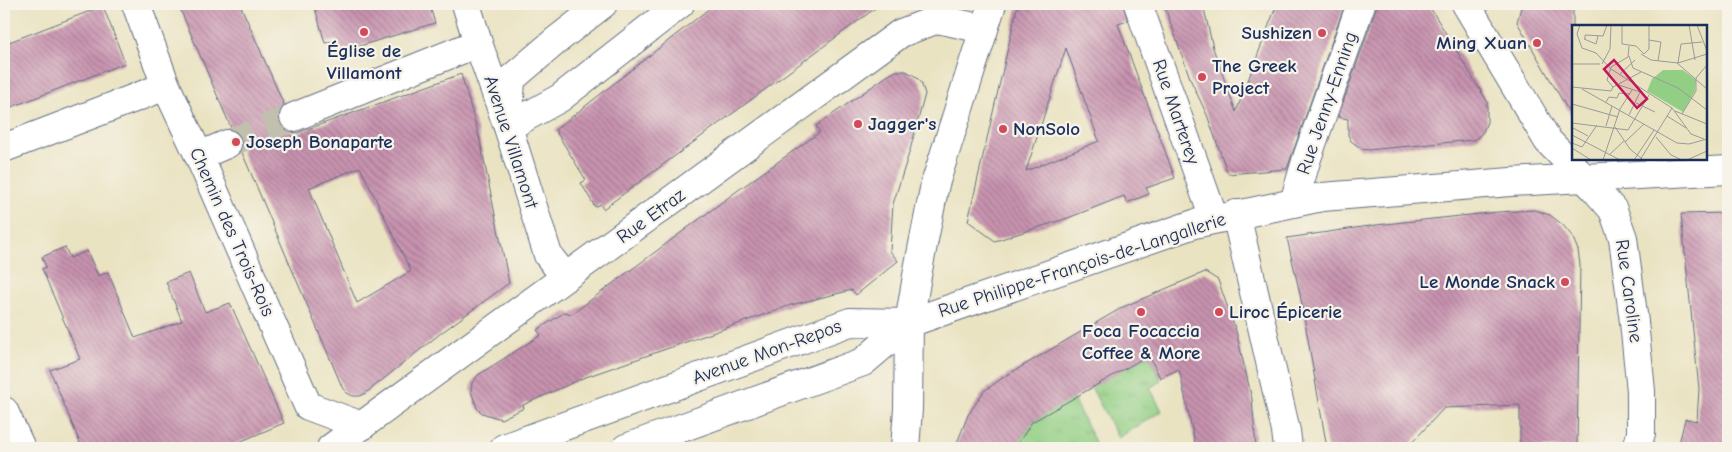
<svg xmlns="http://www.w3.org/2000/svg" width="1732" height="452" viewBox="0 0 1732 452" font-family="'Comic Neue',sans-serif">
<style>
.grass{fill:url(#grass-tufts);stroke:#567f71}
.building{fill:url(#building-back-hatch);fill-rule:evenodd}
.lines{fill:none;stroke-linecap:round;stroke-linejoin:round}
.street-tunnel{stroke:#c1bfae;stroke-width:28;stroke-dasharray:28 14;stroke-linecap:butt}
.street-casing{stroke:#636e81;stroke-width:30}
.secondary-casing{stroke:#636e81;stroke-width:30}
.primary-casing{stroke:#636e81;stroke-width:30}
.street{stroke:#fff;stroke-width:28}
.secondary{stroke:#fff;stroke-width:28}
.primary{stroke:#fff;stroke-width:28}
.poi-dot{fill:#d1495b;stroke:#f7f3e8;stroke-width:2}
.labels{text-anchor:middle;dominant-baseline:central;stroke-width:4.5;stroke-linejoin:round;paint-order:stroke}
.poi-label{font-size:19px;font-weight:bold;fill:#1b2f5e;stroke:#f7f3e8;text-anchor:start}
.street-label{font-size:19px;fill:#1b2f5e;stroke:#f7f3e8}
.inset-road{fill:none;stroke:#979b9a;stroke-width:1}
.view{fill:#c2185b;fill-opacity:0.15;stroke:#c2185b;stroke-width:2.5}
.inset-edge{fill:none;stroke:#1b2f5e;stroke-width:2.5}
</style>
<defs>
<pattern id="grass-tufts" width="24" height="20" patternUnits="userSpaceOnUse" patternTransform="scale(1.25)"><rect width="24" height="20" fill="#92cf84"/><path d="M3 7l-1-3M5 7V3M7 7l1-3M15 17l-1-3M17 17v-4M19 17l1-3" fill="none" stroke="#7db274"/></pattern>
<pattern id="building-back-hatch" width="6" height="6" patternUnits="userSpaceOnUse" patternTransform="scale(1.25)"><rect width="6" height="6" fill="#c893af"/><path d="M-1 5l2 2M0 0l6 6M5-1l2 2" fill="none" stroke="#a27892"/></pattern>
</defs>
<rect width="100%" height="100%" fill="#f7f3e8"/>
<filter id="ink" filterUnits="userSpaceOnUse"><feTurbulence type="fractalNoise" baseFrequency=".02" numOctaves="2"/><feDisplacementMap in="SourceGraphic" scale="10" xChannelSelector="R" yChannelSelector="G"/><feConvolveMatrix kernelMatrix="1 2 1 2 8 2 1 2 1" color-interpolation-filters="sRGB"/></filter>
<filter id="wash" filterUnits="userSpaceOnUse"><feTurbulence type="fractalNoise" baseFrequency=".0096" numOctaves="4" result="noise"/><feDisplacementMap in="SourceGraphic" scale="20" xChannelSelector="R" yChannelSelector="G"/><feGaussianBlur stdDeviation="1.12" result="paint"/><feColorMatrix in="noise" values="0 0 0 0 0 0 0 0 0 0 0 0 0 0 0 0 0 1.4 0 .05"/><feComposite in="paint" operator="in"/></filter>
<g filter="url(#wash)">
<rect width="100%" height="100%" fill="#eae3c2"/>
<!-- grass -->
<g class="grass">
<path d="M1147,356H1149L1160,378V381L1150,388L1162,411L1118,438L1091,387Z"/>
<path d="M1072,397L1095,442L1094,448H1015L1032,422Z"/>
</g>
<g id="blocks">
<!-- building -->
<g class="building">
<path d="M178,4H240L284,105L279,114L280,123L284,129L291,132L297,133L461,74L479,136L509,283L441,333L366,393L360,396H353L347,393L343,389L241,150L243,145L242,138L237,132L232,130ZM360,167L411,271L357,303L309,188Z"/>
<path d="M328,4H429L435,23L340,52L336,40L325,43L315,8Z"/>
<path d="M715,4H881L603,209L600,204L595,207L581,183L586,180L555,130Z"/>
<path d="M1018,4H1123L1128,21L1118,24L1175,178L1146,188L1149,194L1127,203L1124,196L1068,218L995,241L968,221ZM1066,48L1099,141L1026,171Z"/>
<path d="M1164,4H1203L1213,48L1236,112L1277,4H1345L1287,169L1228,174L1207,115L1191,81Z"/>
<path d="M1376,4H1428L1487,101V122L1483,132L1478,137L1473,140L1368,150L1362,149L1351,141L1348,135V119L1338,117L1376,9Z"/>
<path d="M1522,4H1573V119L1517,22Z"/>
<path d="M103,6L125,63L4,110V44Z"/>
<path d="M896,71H906L915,76L921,82L925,94L910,150L893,204L890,251L898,261L856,295L852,290L791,305L729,327L583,378L523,405L524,408L501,419L482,413L477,408L471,391L472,383L478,375L541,335L537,330L565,312L572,314L588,302L737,191L820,132L816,126L887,76Z"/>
<path d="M1535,210L1550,215L1563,225L1572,236L1578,250L1580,265L1577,448H1520V405L1444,408L1407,448H1327L1300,294L1287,238L1376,225L1498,212Z"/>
<path d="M1728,213V448H1678L1685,419L1697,421L1699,389L1681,214Z"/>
<path d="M65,247L70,258L87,251L98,276L108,272L135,338L182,321L166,282L189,273L205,312L230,303L284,423L225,448H82L50,370L80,359L42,269L46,267L42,257Z"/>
<path d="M1205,272L1218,280L1236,331L1252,399L1256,448H1196L1179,369L1160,378L1149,355L1032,422L1015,448H955L968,415L984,391L1004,377L1123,307Z"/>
</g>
</g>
</g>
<g filter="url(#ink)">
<use href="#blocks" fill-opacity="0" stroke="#636e81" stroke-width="1"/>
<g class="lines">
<!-- street-tunnel -->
<path class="street-tunnel" d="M227,144L294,117"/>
<!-- street casing -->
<g class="street-casing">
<g id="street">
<path d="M136,4L166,86L199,156L308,406L362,426"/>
<path d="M466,4L478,43L508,127L548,255L565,277"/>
<path d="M1138,4L1214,219"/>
<path d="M509,116L511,79L558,39L603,4"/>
<path d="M294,117L478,43"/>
<path d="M508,127L560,98L680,4"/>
<path d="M4,148L166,86"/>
<path d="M199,156L227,144"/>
<path d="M1584,178L1728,170"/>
<path d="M1294,202L1307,158L1361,4"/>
<path d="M1236,214L1286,431L1288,448"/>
<path d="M331,448L901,33L938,19L983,29"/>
<path d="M905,448L908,409L909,323"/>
</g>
</g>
<!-- secondary casing -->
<g class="secondary-casing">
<g id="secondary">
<path d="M909,323L918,270L935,184L992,4"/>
<path d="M4,411L21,448"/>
<path d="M504,448L850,322L909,323L1194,224L1322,197L1511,182L1584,178"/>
<path d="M626,448L863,362L909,323"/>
</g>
</g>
<!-- primary casing -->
<g class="primary-casing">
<path id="primary" d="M1466,4L1548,141L1594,188L1613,210L1623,238L1634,322L1641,391V433L1637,448"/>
</g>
<!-- street -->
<use href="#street" class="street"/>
<!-- secondary -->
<use href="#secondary" class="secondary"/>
<!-- primary -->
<use href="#primary" class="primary"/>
</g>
</g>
<!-- markers -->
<g class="poi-dot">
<circle cx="364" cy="32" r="5"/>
<circle cx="1322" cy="33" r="5"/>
<circle cx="1537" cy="43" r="5"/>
<circle cx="1202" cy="77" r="5"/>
<circle cx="858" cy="124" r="5"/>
<circle cx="1003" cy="129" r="5"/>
<circle cx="236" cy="142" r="5"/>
<circle cx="1565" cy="282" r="5"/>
<circle cx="1141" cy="312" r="5"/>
<circle cx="1219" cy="312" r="5"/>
</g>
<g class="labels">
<!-- poi labels -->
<g class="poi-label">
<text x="1312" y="33" text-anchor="end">Sushizen</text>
<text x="1527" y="43" text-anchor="end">Ming Xuan</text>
<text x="364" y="51" text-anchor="middle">Église de<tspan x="364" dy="22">Villamont</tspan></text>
<text x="1212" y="66">The Greek<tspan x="1212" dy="22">Project</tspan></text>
<text x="868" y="124">Jagger's</text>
<text x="1013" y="129">NonSolo</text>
<text x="246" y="142">Joseph Bonaparte</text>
<text x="1555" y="282" text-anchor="end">Le Monde Snack</text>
<text x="1229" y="312">Liroc Épicerie</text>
<text x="1141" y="331" text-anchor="middle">Foca Focaccia<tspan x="1141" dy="22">Coffee &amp; More</tspan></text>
</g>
<!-- street labels -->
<g class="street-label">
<text transform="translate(1327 103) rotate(-71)">Rue Jenny-Enning</text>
<text transform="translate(1176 112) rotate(71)">Rue Marterey</text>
<text transform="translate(511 142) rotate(72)">Avenue Villamont</text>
<text transform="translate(651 216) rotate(-36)">Rue Etraz</text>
<text transform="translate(232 232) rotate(66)">Chemin des Trois-Rois</text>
<text transform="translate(1082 265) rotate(-18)">Rue Philippe-François-de-Langallerie</text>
<text transform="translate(1629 291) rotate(82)">Rue Caroline</text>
<text transform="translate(767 352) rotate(-20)">Avenue Mon-Repos</text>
</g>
</g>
<!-- overview -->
<g transform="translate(1572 25)">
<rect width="135" height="135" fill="#eae3c2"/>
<path d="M91,45H111L124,55L123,66L111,87L75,66L80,54Z" fill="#92cf84"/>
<path class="inset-road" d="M8,0L5,9L10,23L24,28L39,44M50,0V19L64,21L72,29L77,24V0M117,0L123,35M125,0L135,26M12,14L24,19L26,11M13,14V10L31,11L35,0M77,15L89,17L86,36M69,29L79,35L106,38L135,29M57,31L61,43L106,63L135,85M105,38L135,64M106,38L109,19L130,17M0,39H28M30,39L38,24L39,0M39,44L100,83L119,109L132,114M47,50L63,35M47,60L68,67M0,62L39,66L41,62L35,55L39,42L56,32L57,21M41,62L69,47M10,64L105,118L117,119L135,114M34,77L37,72L45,73L47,68L58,69M64,78L83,87M0,79L46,92M103,86L135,99M110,89L124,66V53L135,40M57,90L68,67M95,91L114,103M0,98L56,105L77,70M34,101L40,81M43,102L58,124L70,134M1,103L16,111M0,110L48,135M84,112L99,130L110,135M53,117L72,99M0,118L10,122L25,100M0,123L19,135M37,130L52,116M31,135L48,84L60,65M62,135L82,105M68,135L100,83M115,135L135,126"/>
<path class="view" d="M42,35L75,74L65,83L32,44Z"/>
<rect width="135" height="135" class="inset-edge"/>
</g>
<!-- margin -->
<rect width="1732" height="452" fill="none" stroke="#f7f3e8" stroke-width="20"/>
</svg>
